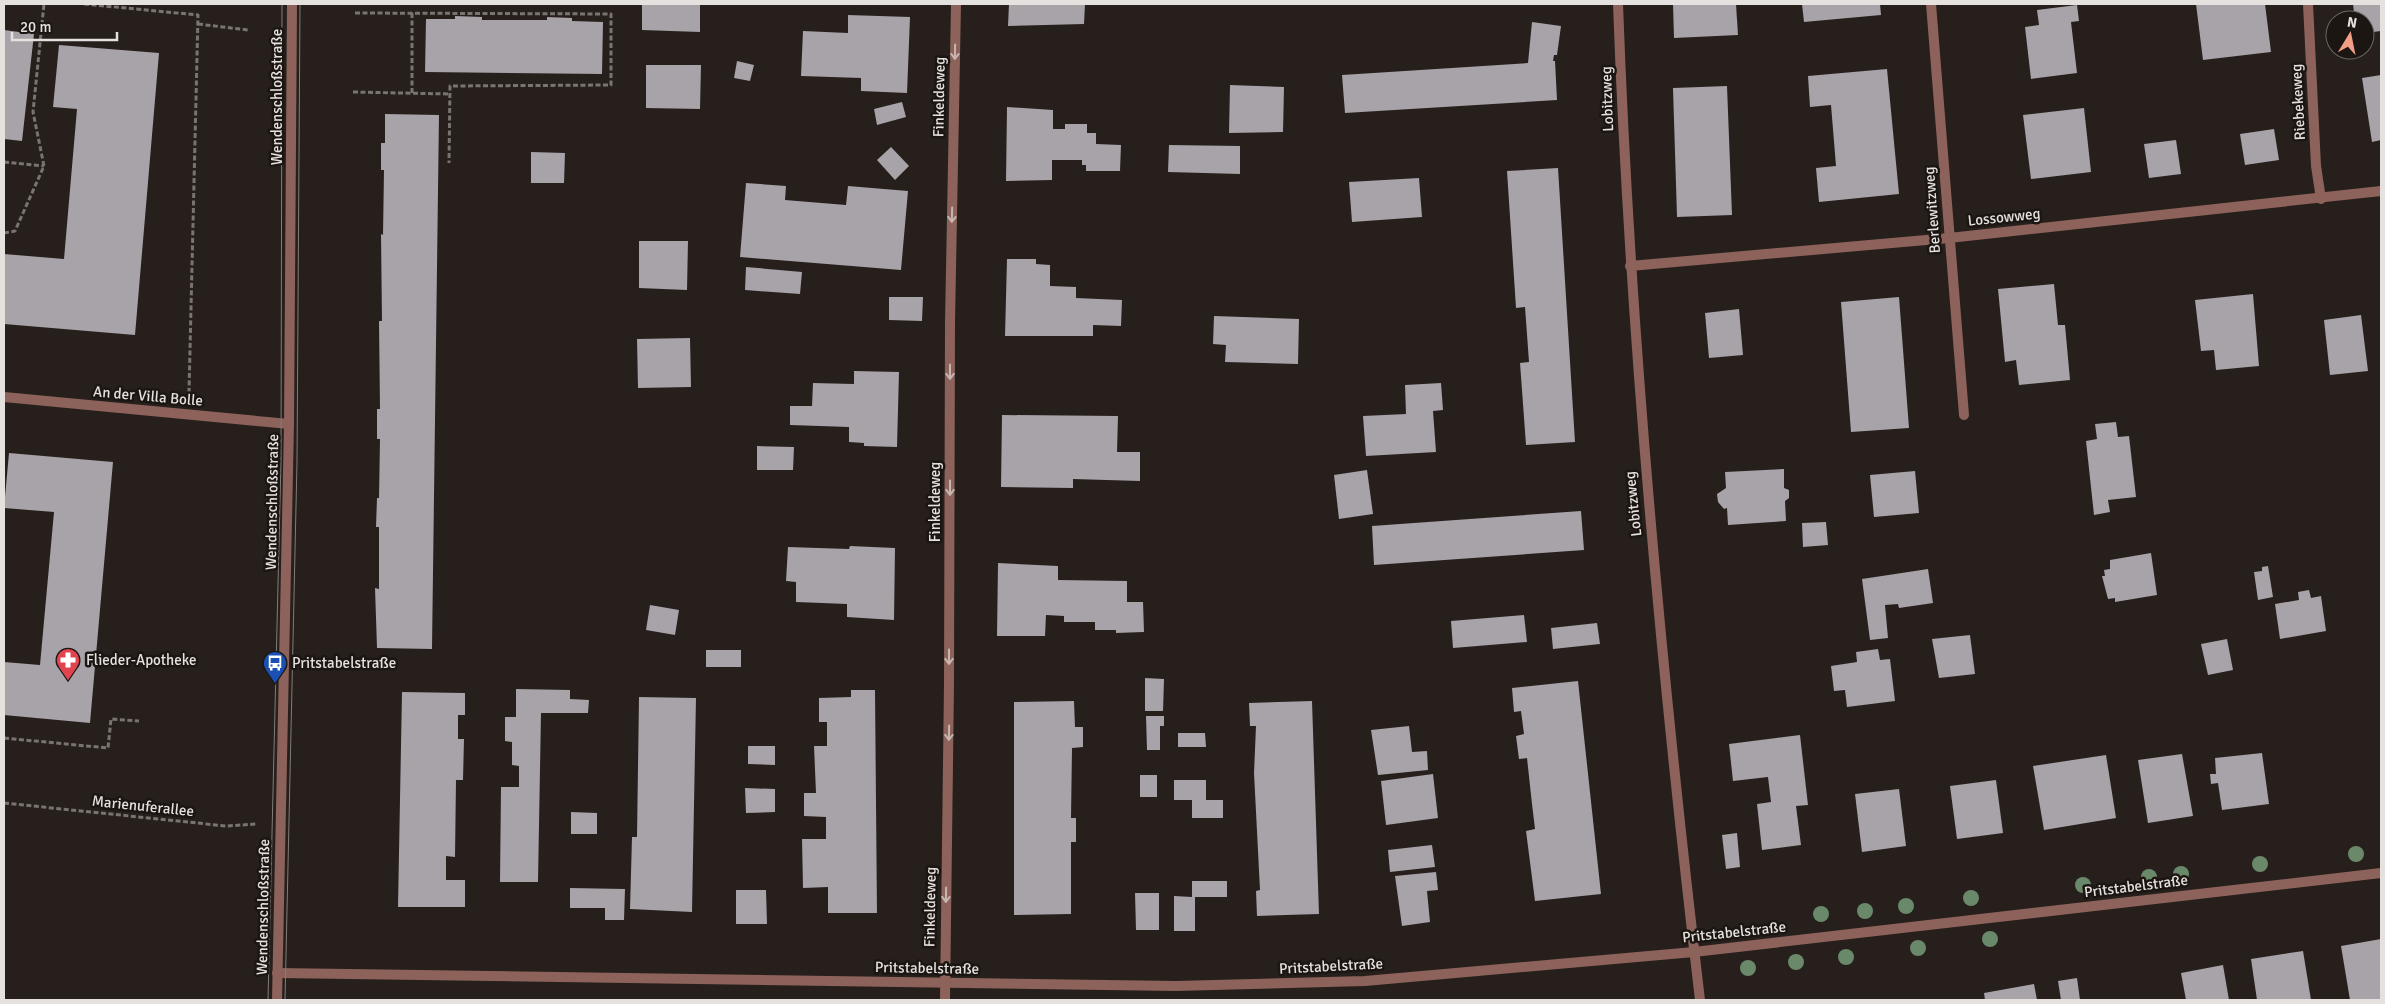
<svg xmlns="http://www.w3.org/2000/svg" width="2385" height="1004" viewBox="0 0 2385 1004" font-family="Signika,sans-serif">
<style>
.building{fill:#a8a2a9}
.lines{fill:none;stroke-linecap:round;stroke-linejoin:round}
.path{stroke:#7a7471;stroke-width:3;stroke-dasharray:5 2.5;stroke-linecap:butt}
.street{stroke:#8c625a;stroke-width:10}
.tram{stroke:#837d7a;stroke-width:1}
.tree{fill:#6a886a}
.oneway{stroke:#c6b5b0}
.labels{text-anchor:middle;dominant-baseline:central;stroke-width:5;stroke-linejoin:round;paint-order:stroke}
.street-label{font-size:15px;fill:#e5e1de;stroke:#1c1613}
.poi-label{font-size:15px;fill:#e5e1de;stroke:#1c1613;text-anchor:start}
</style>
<rect width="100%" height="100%" fill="#261f1c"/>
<!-- building -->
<g class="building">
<path d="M642,4H700V32L642,30Z"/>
<path d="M1009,4H1085L1084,24L1008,26Z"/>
<path d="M1673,4H1736L1738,35L1674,38Z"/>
<path d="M1802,4H1880L1881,15L1804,22Z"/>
<path d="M2196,4H2265L2271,52L2203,60Z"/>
<path d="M2353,4H2381V31L2365,33V20H2355Z"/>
<path d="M2077,5L2079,21L2071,22L2077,73L2031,79L2025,27L2039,25L2037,10Z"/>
<path d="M848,15L910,17L907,93L861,91V78L801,76L803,31L848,33Z"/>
<path d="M455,16L482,17V20H547V17L572,18V21L603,22L602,74L425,72L426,19H455Z"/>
<path d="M1532,22L1561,26L1557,55H1554L1553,61H1555L1557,100L1345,113L1342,75L1528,63Z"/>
<path d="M4,30L34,34L22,141L4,139Z"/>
<path d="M59,45L159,53L135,335L4,324V254L64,259L77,109L53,107Z"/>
<path d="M737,61L754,65L750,81L734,78Z"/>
<path d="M646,65H701L700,109L646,108Z"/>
<path d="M1887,69L1899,194L1819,202L1816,168L1836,166L1831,105L1810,107L1808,76Z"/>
<path d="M2381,75V140L2372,142L2362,78Z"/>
<path d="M1230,85L1284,87L1283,132L1229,133Z"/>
<path d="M1727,86L1732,215L1677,217L1673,88Z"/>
<path d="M902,102L906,117L877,125L874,109Z"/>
<path d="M1007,107L1053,110V129H1065V124H1087V133H1096V144L1121,145L1120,171H1086V165H1082V160H1052V180L1006,181Z"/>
<path d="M2084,108L2091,172L2031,179L2023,115Z"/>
<path d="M385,114L439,115L432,649L377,648L375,588L379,589V527H376L377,498H379L380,439H377V409H380L379,321H382L381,234L383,235L384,170H381V143H385Z"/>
<path d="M2274,129L2279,160L2245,165L2240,134Z"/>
<path d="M2176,140L2181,174L2149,178L2144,144Z"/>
<path d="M1169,145L1240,146V174L1168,172Z"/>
<path d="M891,147L909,166L895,180L877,160Z"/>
<path d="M531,152L565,153L564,183H531Z"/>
<path d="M1558,168L1575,442L1526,445L1520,363L1529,362L1525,307L1516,308L1507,171Z"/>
<path d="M1419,178L1422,217L1352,222L1349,182Z"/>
<path d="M746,183L786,186L785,200L846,205L848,186L908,191L901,270L740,257Z"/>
<path d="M639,241H688L687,290L639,288Z"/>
<path d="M1007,259H1036V264L1050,265V286L1076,287V298L1122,300L1121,326L1093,325V336H1005Z"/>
<path d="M746,267L802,272L800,294L745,290Z"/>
<path d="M2054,284L2058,325H2065L2070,380L2019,385L2016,360L2005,362L1998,289Z"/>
<path d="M2253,294L2259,366L2216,370L2214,350L2201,351L2195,300Z"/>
<path d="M889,297H923L922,321L889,320Z"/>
<path d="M1899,297L1909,428L1851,432L1841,302Z"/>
<path d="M1739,309L1743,355L1709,358L1705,313Z"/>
<path d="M2361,315L2368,371L2330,375L2324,320Z"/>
<path d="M1214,316L1299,319L1298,364L1225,362L1226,345L1213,344Z"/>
<path d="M690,338L691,387L638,388L637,339Z"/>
<path d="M854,371L899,372L897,447L864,446V443L849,442V427L790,425V406H812L813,383L854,384Z"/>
<path d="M1441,383L1443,410L1433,411L1436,452L1366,456L1363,416L1406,414L1405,385Z"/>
<path d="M1002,415L1118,416L1117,452H1140V481L1073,479V488L1001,487Z"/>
<path d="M2116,422L2118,437L2129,436L2136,497L2108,500L2110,512L2094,515L2086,441L2097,439L2095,424Z"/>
<path d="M757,446L794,447L793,470H757Z"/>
<path d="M9,453L113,462L90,723L4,715V662L40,665L54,512L4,508Z"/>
<path d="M1784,469V488L1789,490V498L1785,501L1786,521L1728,525L1727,508L1724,509L1718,502L1717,494L1726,488L1725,472Z"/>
<path d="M1367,470L1373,514L1339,519L1334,475Z"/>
<path d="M1915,471L1919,513L1874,517L1870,475Z"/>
<path d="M1581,511L1584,550L1374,565L1372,526Z"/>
<path d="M1826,522L1828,545L1803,547L1802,523Z"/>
<path d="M850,546L895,548L894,620L847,617V604L796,602V582L786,581L788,547L849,549Z"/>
<path d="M2151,553L2157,595L2115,602V598L2108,599L2102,576H2105L2104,570L2110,569V560Z"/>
<path d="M998,563L1058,566V580L1127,581V602H1143L1144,632L1116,633V630H1095V622H1064V616L1046,615L1045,636H997Z"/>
<path d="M2268,566L2273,597L2258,600L2254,572L2262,571V567Z"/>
<path d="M1928,569L1933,603L1899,608L1898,604L1885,605L1888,638L1870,640L1862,579Z"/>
<path d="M2309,590L2311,598L2321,596L2326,631L2280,639L2275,604L2299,600L2298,592Z"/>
<path d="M650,605L679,610L675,635L646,630Z"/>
<path d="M1524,615L1527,642L1453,648L1451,621Z"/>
<path d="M1597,623L1600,644L1553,649L1551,628Z"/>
<path d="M1970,635L1975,674L1939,678L1932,639Z"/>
<path d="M2227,639L2233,670L2208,675L2201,644Z"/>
<path d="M1878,649L1880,660L1890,659L1895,701L1847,707L1845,690L1834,691L1831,666L1857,662L1856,652Z"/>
<rect x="706" y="650" width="35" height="17"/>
<path d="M1145,678L1164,679L1163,711H1145Z"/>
<path d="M1578,681L1601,894L1535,901L1526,831L1535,829L1532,804L1527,758L1519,759L1516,736L1524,734L1521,711L1514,712L1512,688Z"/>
<path d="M516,689L570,690V699L589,700L588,713H541L538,882H500L501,787H519V766L512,765V742L505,741V717H516Z"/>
<path d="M851,690H875L877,913H828V887L803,888L802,839H826V817L804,816V793H816L814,746H827V722H819V698L851,697Z"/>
<path d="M402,692L465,693V715H458V739H464L463,780H456L455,857L446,856V880H465V907H398Z"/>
<path d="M639,697L696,698L692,912L630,909L632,837H637Z"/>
<path d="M1074,701L1075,727H1083V747L1072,748L1071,818H1076V842H1071V914L1014,915V702Z"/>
<path d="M1312,701L1319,914L1257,916L1256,891L1260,890L1254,773L1256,726H1250L1249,703Z"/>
<path d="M1146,716H1164V726H1160V750H1147Z"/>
<path d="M1409,726L1412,752L1427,751L1428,770L1378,775L1371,730Z"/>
<path d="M1178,733H1205L1206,747H1178Z"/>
<path d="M1800,735L1808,805L1796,806L1801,845L1762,850L1757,804L1771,802L1768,777L1733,781L1729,744Z"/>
<path d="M748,746H775V765L748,764Z"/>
<path d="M2262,753L2269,804L2222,810L2218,783L2211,784L2210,774H2216L2215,758Z"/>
<path d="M2182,754L2193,816L2148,823L2138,760Z"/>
<path d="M2106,755L2116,818L2044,830L2033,766Z"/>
<path d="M1433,774L1438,818L1386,825L1381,781Z"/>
<rect x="1140" y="775" width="17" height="22"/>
<path d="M1174,780H1206V800H1223V818H1192V800H1174Z"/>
<path d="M1996,780L2003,833L1957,839L1950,786Z"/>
<path d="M745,788L775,789V812L746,813Z"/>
<path d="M1899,789L1906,846L1862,852L1855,794Z"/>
<path d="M571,812L597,813V834H571Z"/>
<path d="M1737,833L1740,867L1726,869L1722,835Z"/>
<path d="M1432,845L1435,867L1390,872L1388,850Z"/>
<path d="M1436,872L1438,890L1427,891L1430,922L1402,926L1395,876Z"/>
<path d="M1192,881H1227V897H1195V931H1174V896L1192,897Z"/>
<path d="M570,888L625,889L624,920H605V908H570Z"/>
<path d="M736,890H766L767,924H736Z"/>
<path d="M1135,893H1159V930H1136Z"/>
<path d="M2381,939V1000H2350L2341,946Z"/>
<path d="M2303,951L2311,1000H2257L2251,959Z"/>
<path d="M2223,965L2229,1000H2186L2181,973Z"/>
<path d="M2077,978L2080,1000H2061L2058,981Z"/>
<path d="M2034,984L2037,1000H1985L1984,993Z"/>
</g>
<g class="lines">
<!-- path -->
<g class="path">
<path d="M84,4L198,15L189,392"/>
<path d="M355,13L611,14V85L450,86L449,163"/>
<path d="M412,13V93"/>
<path d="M198,24L248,30"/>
<path d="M353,92L449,94"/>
<path d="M4,162L44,166"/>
<path d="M4,233L15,231L44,166L33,112L44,4"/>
<path d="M4,738L108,748L111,719L139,721"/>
<path d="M4,803L226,826L257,824"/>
</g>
<!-- street -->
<g class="street">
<path d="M1618,4C1630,337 1661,669 1700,1000"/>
<path d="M1931,4L1964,415"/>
<path d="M2308,4L2316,166L2321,199"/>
<path d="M1630,266L1949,238L2381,191"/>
<path d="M4,397L289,424"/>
<path d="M277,973L1176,986L1365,981L1694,952L2381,873"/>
<path d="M277,1000L289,424L292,4"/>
<path d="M945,1000L949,684L950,323L956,4"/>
</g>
<!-- tram -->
<g class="tram">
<path d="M268,1000L281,461L282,4"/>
<path d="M285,1000L297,462L300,4"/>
</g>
</g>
<!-- trees -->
<g class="tree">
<circle cx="2356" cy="854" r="8"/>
<circle cx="2260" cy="864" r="8"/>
<circle cx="2181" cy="874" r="8"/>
<circle cx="2149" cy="877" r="8"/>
<circle cx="2083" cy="885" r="8"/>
<circle cx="1971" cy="898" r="8"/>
<circle cx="1906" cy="906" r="8"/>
<circle cx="1865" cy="911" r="8"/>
<circle cx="1821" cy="914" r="8"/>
<circle cx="1990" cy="939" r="8"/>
<circle cx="1918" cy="948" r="8"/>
<circle cx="1846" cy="957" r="8"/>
<circle cx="1796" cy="962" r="8"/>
<circle cx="1748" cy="968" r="8"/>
</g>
<!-- one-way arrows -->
<defs><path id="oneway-shaft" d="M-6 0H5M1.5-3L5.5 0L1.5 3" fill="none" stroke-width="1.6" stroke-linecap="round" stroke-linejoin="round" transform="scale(1.25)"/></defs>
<g class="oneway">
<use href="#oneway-shaft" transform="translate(955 52) rotate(91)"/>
<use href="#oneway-shaft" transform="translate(952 215) rotate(91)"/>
<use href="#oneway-shaft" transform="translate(950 372) rotate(90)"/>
<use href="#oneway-shaft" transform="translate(950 488) rotate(90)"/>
<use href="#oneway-shaft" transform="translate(949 657) rotate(90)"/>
<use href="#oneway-shaft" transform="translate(949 733) rotate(91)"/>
<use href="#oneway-shaft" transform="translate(946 895) rotate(91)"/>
</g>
<!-- icons -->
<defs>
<g id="pharmacy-pin" transform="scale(1.25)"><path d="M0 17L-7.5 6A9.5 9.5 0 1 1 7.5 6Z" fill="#e0444e" stroke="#1c1613"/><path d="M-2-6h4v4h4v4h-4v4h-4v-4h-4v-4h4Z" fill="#fff"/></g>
<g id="bus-pin" transform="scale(1.25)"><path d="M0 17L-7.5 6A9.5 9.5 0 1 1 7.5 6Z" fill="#1a4fb4" stroke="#1c1613"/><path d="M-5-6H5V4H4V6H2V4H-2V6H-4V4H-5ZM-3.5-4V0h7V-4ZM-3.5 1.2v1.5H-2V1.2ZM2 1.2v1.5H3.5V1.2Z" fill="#fff"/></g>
</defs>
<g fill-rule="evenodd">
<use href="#pharmacy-pin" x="68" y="660"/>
<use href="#bus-pin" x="275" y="663"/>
</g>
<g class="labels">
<!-- street labels -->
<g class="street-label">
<text transform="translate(277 97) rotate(-90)">Wendenschloßstraße</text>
<text transform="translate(939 97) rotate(-89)">Finkeldeweg</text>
<text transform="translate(1607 99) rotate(-92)">Lobitzweg</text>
<text transform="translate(2298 102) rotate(-93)">Riebekeweg</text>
<text transform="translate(1932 210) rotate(-94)">Berlewitzweg</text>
<text transform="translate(2004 217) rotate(-6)">Lossowweg</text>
<text transform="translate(148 396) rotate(5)">An der Villa Bolle</text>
<text transform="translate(272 502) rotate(-89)">Wendenschloßstraße</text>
<text transform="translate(935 502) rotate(-90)">Finkeldeweg</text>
<text transform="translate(1633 504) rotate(-96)">Lobitzweg</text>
<text transform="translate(143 806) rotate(6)">Marienuferallee</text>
<text transform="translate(2136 886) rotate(-7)">Pritstabelstraße</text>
<text transform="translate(263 907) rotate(-89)">Wendenschloßstraße</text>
<text transform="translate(930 907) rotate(-89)">Finkeldeweg</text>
<text transform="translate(1734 932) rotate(-6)">Pritstabelstraße</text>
<text transform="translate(1331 966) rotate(-3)">Pritstabelstraße</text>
<text transform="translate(927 968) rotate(1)">Pritstabelstraße</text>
</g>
<!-- poi labels -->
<g class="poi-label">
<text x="86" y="660">Flieder-Apotheke</text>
<text x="292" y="663">Pritstabelstraße</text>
</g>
</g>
<!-- border -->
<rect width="2385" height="1004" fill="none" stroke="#e5e1de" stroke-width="10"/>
<!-- north arrow -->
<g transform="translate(2350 35) rotate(10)"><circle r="24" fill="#1c1613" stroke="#6c6764"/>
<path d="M0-4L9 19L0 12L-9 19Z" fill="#f39f86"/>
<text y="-8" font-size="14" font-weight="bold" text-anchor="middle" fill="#e5e1de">N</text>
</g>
<!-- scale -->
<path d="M12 32v8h105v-8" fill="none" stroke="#e5e1de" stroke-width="2.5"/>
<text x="20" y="32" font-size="15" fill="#e5e1de" stroke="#1c1613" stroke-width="4" paint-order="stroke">20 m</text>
</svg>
